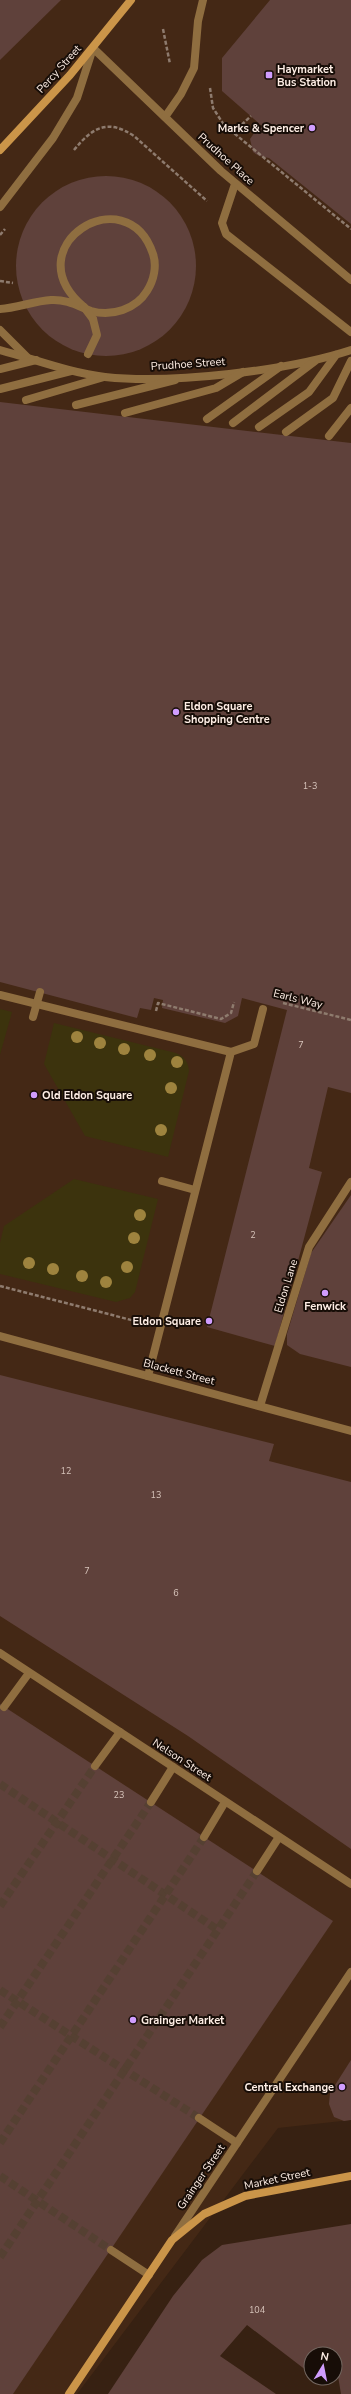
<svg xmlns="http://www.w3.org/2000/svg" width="351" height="2394" viewBox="0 0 351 2394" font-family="'Nunito Sans',sans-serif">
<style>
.built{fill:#442815}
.green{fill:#3c330d}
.building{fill:#5f413b}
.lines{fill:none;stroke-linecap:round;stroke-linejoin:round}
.street-tunnel{stroke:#554032;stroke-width:8;stroke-dasharray:8 4;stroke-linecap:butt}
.path{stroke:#8e7b6e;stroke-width:2.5;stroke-dasharray:4 2;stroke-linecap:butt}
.lane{stroke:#8f6e40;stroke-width:8}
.street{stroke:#8f6e40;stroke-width:8}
.secondary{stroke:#cb9549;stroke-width:8}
.lane-bridge{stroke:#8f6e40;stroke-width:8}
.tree{fill:#9e833e}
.poi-dot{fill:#d09dfe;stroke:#170d07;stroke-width:1.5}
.labels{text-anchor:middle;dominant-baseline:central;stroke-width:4;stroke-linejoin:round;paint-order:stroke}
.number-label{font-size:9px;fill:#d6c3ba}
.street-label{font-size:11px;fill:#feeee5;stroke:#170d07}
.poi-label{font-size:11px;font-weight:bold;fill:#feeee5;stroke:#170d07;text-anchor:start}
</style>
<rect width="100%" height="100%" fill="#372112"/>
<!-- built -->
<path class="built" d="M0,0H351V2120L278,2128L77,2394H0Z"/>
<!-- green -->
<g class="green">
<path d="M0,1009L12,1012L0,1055Z"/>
<path d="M54,1023L176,1053C185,1057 188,1062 189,1071L168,1157L85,1136L44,1064Z"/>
<path d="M74,1179L158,1199L135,1292L130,1298L116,1302L0,1274V1243L4,1226Z"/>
</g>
<!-- building -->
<g class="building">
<path d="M0,0H61L0,60Z"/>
<path d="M270,0H351V224L269,158L259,156L253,152L250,139L257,129L263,127L222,91V58Z"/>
<circle cx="106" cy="266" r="90"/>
<path d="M0,402L351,443V1093L328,1087L309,1168L322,1172L275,1346L207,1327L287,1010L242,998L238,1016L225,1023L162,1008L163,1000L154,998L151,1010L140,1008L137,1018L0,982Z"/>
<path d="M351,1195V1367L300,1354L287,1345V1334L311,1253Z"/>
<path d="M0,1375L274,1444L269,1461L351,1482V1849L188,1736L0,1616Z"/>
<path d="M0,1704L333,1921L13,2394H0Z"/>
<path d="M351,2060V2120L344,2121L334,2117L329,2104L330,2093Z"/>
<path d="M351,2224V2394H341L338,2376H335V2354H311V2374L247,2325L220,2356L276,2394H108L173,2296L202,2260L222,2245Z"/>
</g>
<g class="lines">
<!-- street-tunnel -->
<g class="street-tunnel">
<path d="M0,1784L218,1930"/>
<path d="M0,1906L95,1766"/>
<path d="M0,1990L199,2118"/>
<path d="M0,2027L151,1802"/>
<path d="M0,2143L204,1837"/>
<path d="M0,2176L111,2250"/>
<path d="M0,2257L257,1871"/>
</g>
<!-- path -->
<g class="path">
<path d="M163,29L170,64"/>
<path d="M210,88L213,108L224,125L351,229"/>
<path d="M233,133L251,116"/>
<path d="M74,150C92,128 107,118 134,136L207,201"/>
<path d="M0,235L5,229"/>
<path d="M0,281L13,283"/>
<path d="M283,1003L351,1020"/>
<path d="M156,1011L158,1003L221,1019L231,1013L234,1002"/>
<path d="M0,1286L139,1322"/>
</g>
<!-- lane -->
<g class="lane">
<path d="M235,184L222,223L226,234L351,332"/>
<path d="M0,207L53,138L77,98L93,48L221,171L351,280"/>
<path d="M0,309C17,308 34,301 51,300C66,299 78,306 91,311C112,317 136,309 147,291C154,280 157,266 153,254C127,175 12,247 84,307"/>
<path d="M0,330L27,357"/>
<path d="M0,350C34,359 70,373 105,377C172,384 287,371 351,350"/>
<path d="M88,354L97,335L93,319"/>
<path d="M0,369L36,360"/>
<path d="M0,389L71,371"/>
<path d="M26,400L104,377"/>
<path d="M76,405L175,380"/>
<path d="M125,413L216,388L243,372"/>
<path d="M207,419L281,366"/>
<path d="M233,423L315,361"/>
<path d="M259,427L309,392L336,355"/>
<path d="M286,432L333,398L351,361"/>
<path d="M329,436L351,408"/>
<path d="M260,1406L309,1247L351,1182"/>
</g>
<!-- street -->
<g class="street">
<path d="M165,117L181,94L194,68L198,21L203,0"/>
<path d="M0,995L231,1052"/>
<path d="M33,1017L40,992"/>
<path d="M162,1181L195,1190"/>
<path d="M0,1336L351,1431"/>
<path d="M148,1376L231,1052L254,1044L263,1009"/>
<path d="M0,1653L351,1884"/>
<path d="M4,1707L29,1673"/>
<path d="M95,1766L120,1732"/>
<path d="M151,1802L173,1767"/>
<path d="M204,1837L225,1802"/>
<path d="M257,1871L279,1837"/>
<path d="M199,2118L237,2143"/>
<path d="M175,2236L351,1972"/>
<path d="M111,2250L149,2275"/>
</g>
<!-- secondary -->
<g class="secondary">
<path d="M0,150L70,75L131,0"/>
<path d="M69,2394L172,2240L204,2214L245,2196L351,2176"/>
</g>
<!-- lane-bridge -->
<path class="lane-bridge" d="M84,307L93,319"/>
</g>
<!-- trees -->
<g class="tree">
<circle cx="77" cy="1037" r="6"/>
<circle cx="100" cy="1043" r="6"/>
<circle cx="124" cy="1049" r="6"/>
<circle cx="150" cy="1055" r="6"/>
<circle cx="177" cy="1062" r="6"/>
<circle cx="171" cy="1088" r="6"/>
<circle cx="161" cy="1130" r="6"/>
<circle cx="140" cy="1215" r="6"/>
<circle cx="134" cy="1238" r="6"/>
<circle cx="29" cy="1263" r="6"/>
<circle cx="127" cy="1267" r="6"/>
<circle cx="53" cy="1269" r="6"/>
<circle cx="82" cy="1276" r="6"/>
<circle cx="106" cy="1282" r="6"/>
</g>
<!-- markers -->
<g class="poi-dot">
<rect x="265" y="71" width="8" height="8" rx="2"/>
<circle cx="312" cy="128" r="4"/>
<circle cx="176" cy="712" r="4"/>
<circle cx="34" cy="1095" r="4"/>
<circle cx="325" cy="1293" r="4"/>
<circle cx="209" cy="1321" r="4"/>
<circle cx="133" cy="2020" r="4"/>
<circle cx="342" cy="2087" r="4"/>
</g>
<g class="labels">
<!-- number labels -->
<g class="number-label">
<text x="310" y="786">1-3</text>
<text x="301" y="1045">7</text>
<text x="253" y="1235">2</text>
<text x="66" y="1471">12</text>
<text x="156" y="1495">13</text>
<text x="87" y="1571">7</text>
<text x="176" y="1593">6</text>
<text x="119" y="1795">23</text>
<text x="257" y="2310">104</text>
</g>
<!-- street labels -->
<g class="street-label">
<text transform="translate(59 69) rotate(-48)">Percy Street</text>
<text transform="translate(226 159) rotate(42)">Prudhoe Place</text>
<text transform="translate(188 364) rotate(-4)">Prudhoe Street</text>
<text transform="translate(298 999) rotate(14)">Earls Way</text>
<text transform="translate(286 1286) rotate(-73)">Eldon Lane</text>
<text transform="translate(179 1372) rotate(15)">Blackett Street</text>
<text transform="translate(182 1760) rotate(33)">Nelson Street</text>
<text transform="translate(201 2177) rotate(-56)">Grainger Street</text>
<text transform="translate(277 2179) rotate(-12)">Market Street</text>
</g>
<!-- poi labels -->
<g class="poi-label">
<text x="277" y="69">Haymarket<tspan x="277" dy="13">Bus Station</tspan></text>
<text x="304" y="128" text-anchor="end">Marks &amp; Spencer</text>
<text x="184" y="706">Eldon Square<tspan x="184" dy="13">Shopping Centre</tspan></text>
<text x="42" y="1095">Old Eldon Square</text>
<text x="325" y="1306" text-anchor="middle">Fenwick</text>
<text x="201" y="1321" text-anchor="end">Eldon Square</text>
<text x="141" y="2020">Grainger Market</text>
<text x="334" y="2087" text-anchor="end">Central Exchange</text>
</g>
</g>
<!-- north arrow -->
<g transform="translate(323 2366) rotate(10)"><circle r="19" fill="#170d07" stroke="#736760"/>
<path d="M0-3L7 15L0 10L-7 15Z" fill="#d09dfe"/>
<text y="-6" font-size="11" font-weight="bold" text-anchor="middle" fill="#feeee5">N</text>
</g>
</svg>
